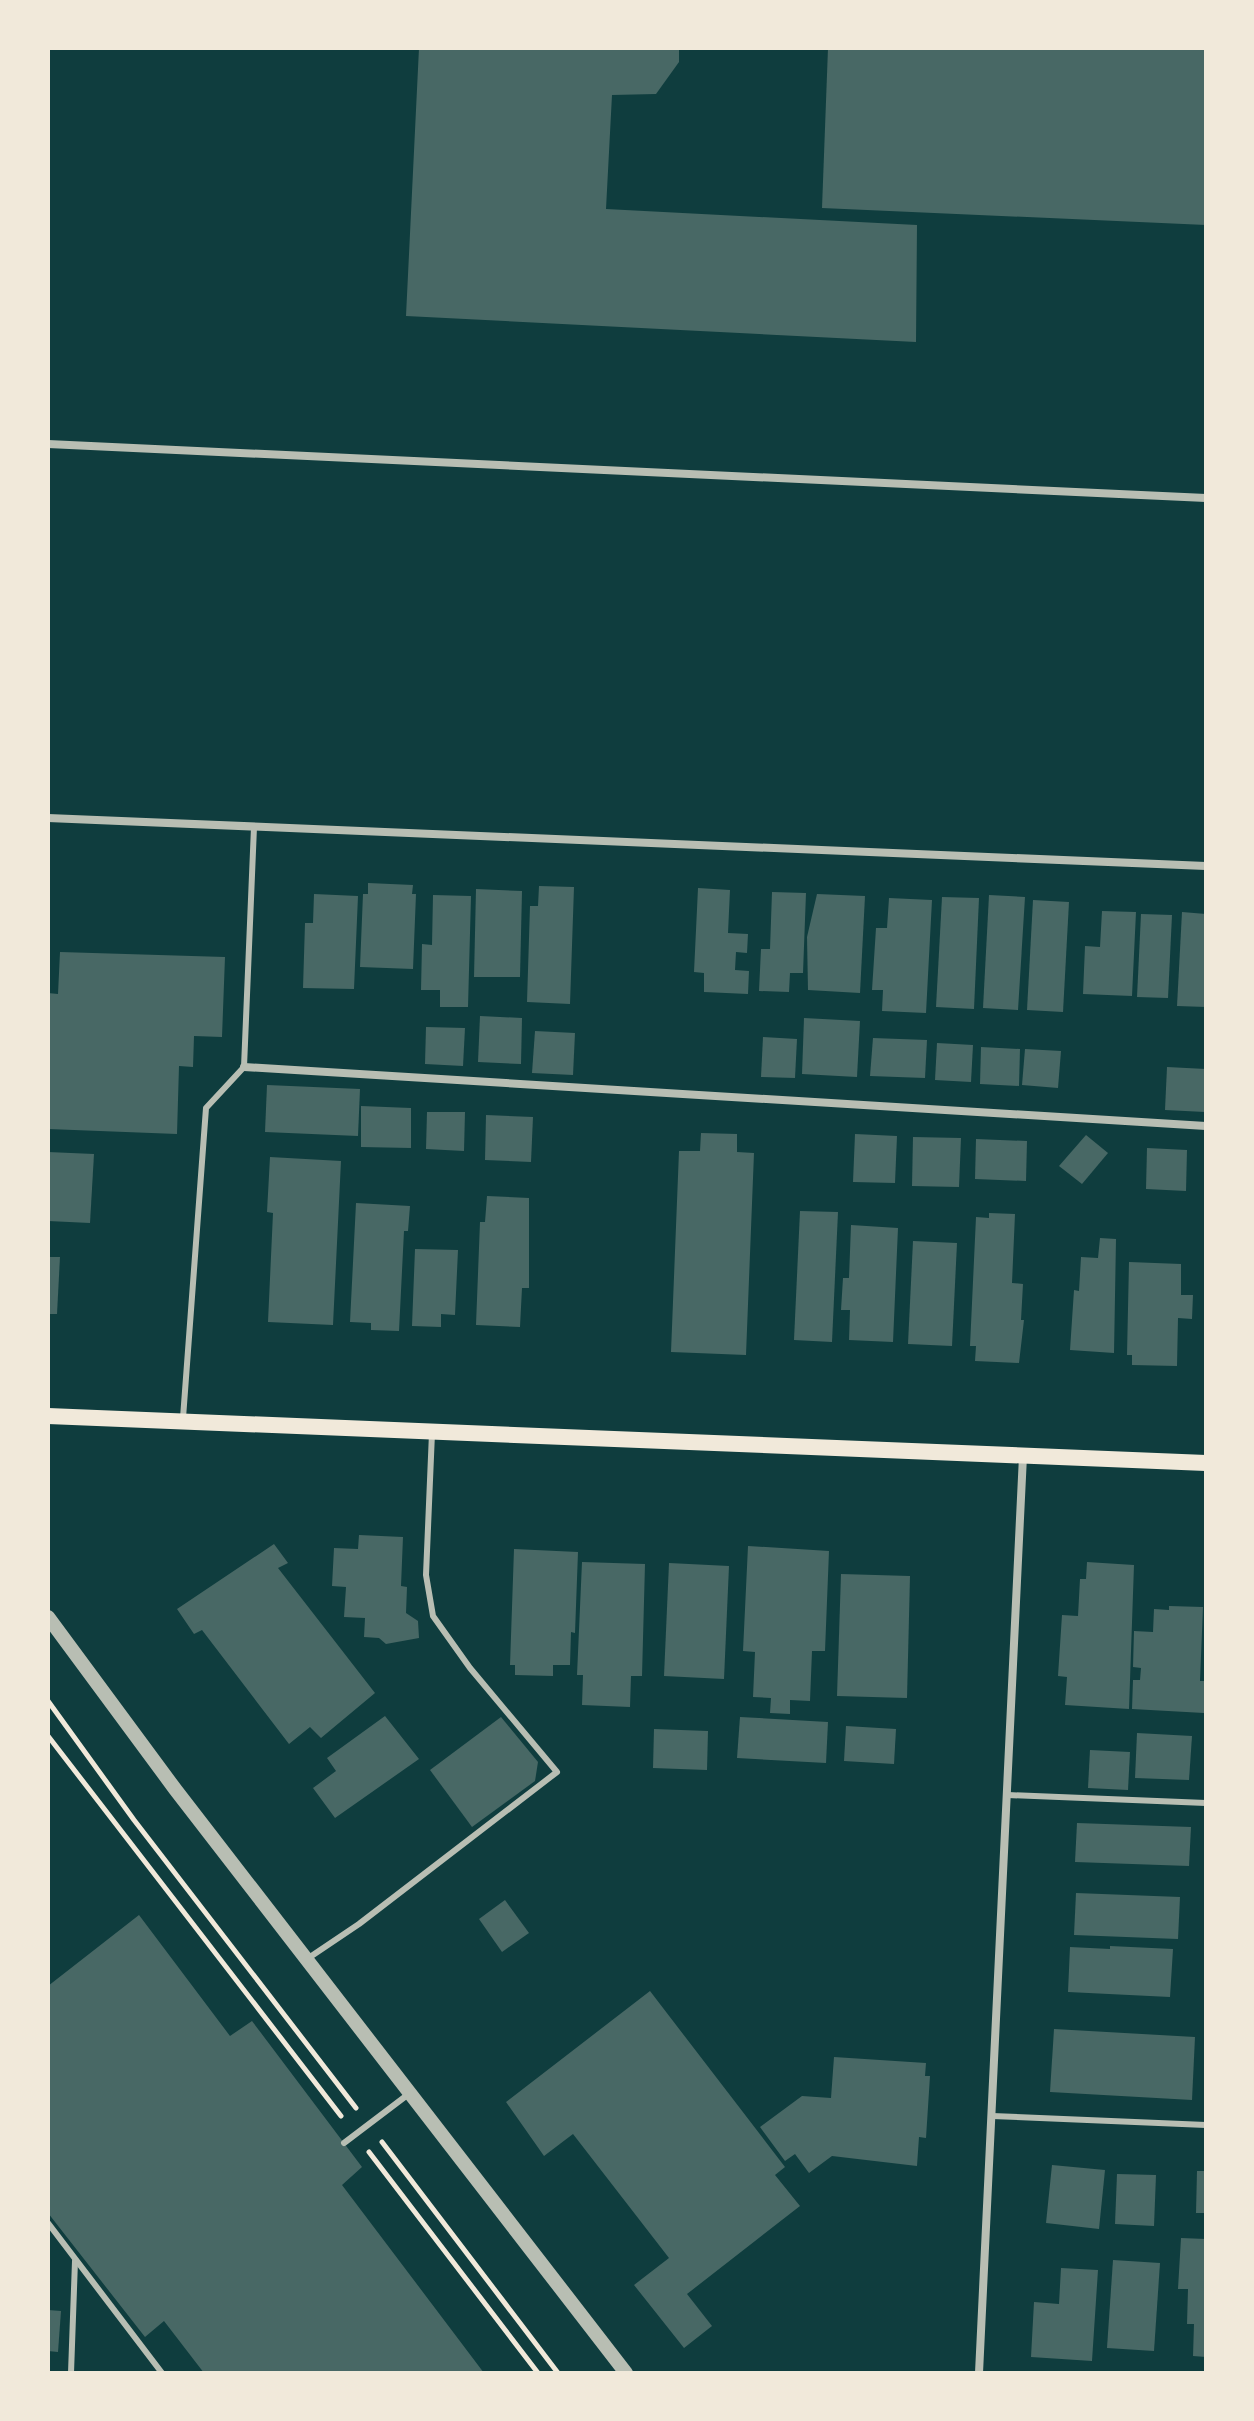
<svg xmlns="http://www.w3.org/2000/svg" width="1254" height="2421" viewBox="0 0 1254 2421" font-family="'Asap Condensed',sans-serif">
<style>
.building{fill:#486865}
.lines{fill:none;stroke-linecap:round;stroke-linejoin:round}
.path{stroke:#f1e9da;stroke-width:5}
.service{stroke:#b8beb3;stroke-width:6}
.minor{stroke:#b8beb3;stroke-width:8}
.tertiary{stroke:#b8beb3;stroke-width:14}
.secondary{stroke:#f1e9da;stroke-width:16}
</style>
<rect width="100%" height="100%" fill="#0f3d3e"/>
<!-- building -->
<g class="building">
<path d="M419,48H679V62L656,94L612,95L606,209L917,225L916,342L406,316Z"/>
<path d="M828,48H1206V225L822,208Z"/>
<path d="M368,883L413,885L412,894H416L413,969L360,967L363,894H368Z"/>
<path d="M539,886L574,887L570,1004L527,1002L530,906H538Z"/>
<path d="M698,888L730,890L728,933L748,934L747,953L736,952L735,970L749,971L748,994L704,992V973L694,972Z"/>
<path d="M476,889L522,891L520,977H474Z"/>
<path d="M772,892L806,893L803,973H790L789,992L759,991L761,949H770Z"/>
<path d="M314,894L358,896L354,989L303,988L305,923H313Z"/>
<path d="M817,894L865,896L860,993L808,990L807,937Z"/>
<path d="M433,895L471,896L468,1007H440V990H421L422,944L432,945Z"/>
<path d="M989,895L1025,897L1018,1010L983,1008Z"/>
<path d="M942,897L979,898L974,1009L936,1007Z"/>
<path d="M889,898L932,900L926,1013L882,1011L883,990H872L876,928H887Z"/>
<path d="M1033,900L1069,902L1063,1012L1027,1010Z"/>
<path d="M1102,911L1136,912L1132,996L1083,994L1085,946L1100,947Z"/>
<path d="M1182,912L1206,914V1007L1177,1006Z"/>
<path d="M1141,914L1172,915L1168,998L1137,997Z"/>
<path d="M60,952L225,957L222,1037L194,1036L193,1067L179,1066L177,1134L48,1129V993L58,994Z"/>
<path d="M480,1016L522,1018L521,1064L478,1062Z"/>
<path d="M804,1018L860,1021L857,1077L802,1074Z"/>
<path d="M426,1027L465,1028L463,1066L425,1064Z"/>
<path d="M535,1031L575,1033L573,1075L532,1073Z"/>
<path d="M763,1037L797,1039L795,1078L761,1077Z"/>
<path d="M873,1038L927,1040L925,1078L870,1076Z"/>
<path d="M937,1043L973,1045L971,1082L935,1080Z"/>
<path d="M981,1047L1020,1049L1019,1086L980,1084Z"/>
<path d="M1025,1049L1061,1051L1058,1088L1022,1085Z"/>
<path d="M1167,1067L1206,1069L1205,1112L1165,1110Z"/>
<path d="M267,1085L360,1089L358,1136L265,1132Z"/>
<path d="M361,1106L411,1108V1148L361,1147Z"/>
<path d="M427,1112H465L464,1151L426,1149Z"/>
<path d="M486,1115L533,1117L531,1162L485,1160Z"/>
<path d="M701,1133L737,1134V1152L754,1153L746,1355L671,1352L679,1151H700Z"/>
<path d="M855,1134L897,1136L895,1183L853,1182Z"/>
<path d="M1086,1135L1108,1153L1082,1184L1059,1166Z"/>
<path d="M913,1137L961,1138L959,1187L912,1186Z"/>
<path d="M976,1139L1027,1141L1026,1181L975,1179Z"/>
<path d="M1147,1148L1187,1150L1186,1191L1146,1189Z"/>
<path d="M48,1152L94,1154L90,1223L48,1221Z"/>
<path d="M270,1157L341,1161L333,1325L268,1322L273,1213L267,1212Z"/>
<path d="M487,1196L529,1198V1288H522L520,1327L476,1325L480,1222H485Z"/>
<path d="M356,1203L410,1206L408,1231H404L399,1331L371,1330V1323L350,1322Z"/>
<path d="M800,1211L838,1212L832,1342L794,1340Z"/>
<path d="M989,1213L1015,1214L1012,1283L1023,1284L1021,1320H1024L1019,1363L975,1361L976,1346H970L976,1217L989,1218Z"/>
<path d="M851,1225L898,1228L893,1342L849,1340L850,1310H841L843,1278H849Z"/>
<path d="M1100,1238L1116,1239L1114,1353L1070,1350L1074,1290L1079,1291L1081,1257L1098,1258Z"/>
<path d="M913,1241L957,1243L952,1346L908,1344Z"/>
<path d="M415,1249L458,1250L455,1315L441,1314V1327L412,1326Z"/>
<path d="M48,1257H60L57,1314H48Z"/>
<path d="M1129,1262L1181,1264V1295H1193L1192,1319L1178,1318L1177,1366L1132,1365V1355H1127Z"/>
<path d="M359,1535L403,1537L401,1586L407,1587L406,1613L418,1621L419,1638L386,1644L379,1638L364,1637L365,1618L344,1617L346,1587L332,1586L334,1548L358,1549Z"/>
<path d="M274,1544L288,1563L278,1568L375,1693L321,1738L310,1727L289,1744L202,1630L194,1634L177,1609Z"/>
<path d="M748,1546L829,1551L825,1651H812L810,1701L790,1700V1714L770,1713L771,1698L753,1697L755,1652L743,1651Z"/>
<path d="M514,1549L578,1552L575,1633L571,1632L570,1665H553V1676L515,1675V1665H510Z"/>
<path d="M582,1562L645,1564L642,1676H631L630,1707L582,1705L583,1675H577Z"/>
<path d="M1087,1562L1134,1565L1129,1709L1065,1705L1067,1677L1058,1676L1062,1615L1078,1616L1080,1579H1086Z"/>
<path d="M669,1563L729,1566L724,1679L664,1676Z"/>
<path d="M841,1574L910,1576L907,1698L837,1696Z"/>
<path d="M1169,1606L1203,1607L1200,1681H1205L1204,1713L1132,1709L1133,1680H1140L1141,1668L1133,1667L1134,1631L1153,1632L1154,1609L1169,1610Z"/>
<path d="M385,1716L419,1759L335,1818L313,1788L336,1771L327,1758Z"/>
<path d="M501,1717L538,1762L535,1781L472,1827L430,1770Z"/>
<path d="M740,1717L828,1722L826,1763L737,1758Z"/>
<path d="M846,1726L896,1729L894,1764L844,1761Z"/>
<path d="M654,1729L708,1731L707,1770L653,1768Z"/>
<path d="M1137,1733L1192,1736L1189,1780L1135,1778Z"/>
<path d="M1090,1750L1130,1752L1128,1790L1088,1788Z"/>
<path d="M1077,1823L1191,1827L1189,1866L1075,1862Z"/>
<path d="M1076,1893L1180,1897L1178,1939L1074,1935Z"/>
<path d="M505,1900L529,1933L502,1952L479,1919Z"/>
<path d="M139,1915L230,2036L252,2021L362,2167L342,2185L484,2373H204L164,2321L145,2337L48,2213V1986Z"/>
<path d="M1110,1946L1173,1949L1170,1997L1068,1992L1070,1947L1110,1949Z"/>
<path d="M650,1991L785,2167L775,2175L800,2206L687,2294L712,2326L684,2348L634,2285L669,2258L573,2134L544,2156L506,2102Z"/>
<path d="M1054,2029L1195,2037L1192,2100L1050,2092Z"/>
<path d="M834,2057L926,2063L925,2076H930L926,2138L919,2137L917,2166L832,2156L809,2173L795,2154L785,2161L760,2127L802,2096L831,2098Z"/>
<path d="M1052,2165L1105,2170L1099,2229L1046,2223Z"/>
<path d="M1197,2171H1206V2213H1196Z"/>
<path d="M1117,2174L1156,2175L1154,2226L1115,2224Z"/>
<path d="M1181,2238L1206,2239V2357L1193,2356L1194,2324H1187L1188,2289H1178Z"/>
<path d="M1113,2260L1160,2263L1154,2351L1107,2348Z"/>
<path d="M1061,2268L1098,2270L1092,2361L1031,2357L1034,2302L1059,2304Z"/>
<path d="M48,2310L61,2311L58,2352L48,2351Z"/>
</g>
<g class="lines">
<!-- path -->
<g class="path">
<path d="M48,1701L134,1820L356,2108"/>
<path d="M48,1736L341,2116"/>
<path d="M382,2142L558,2373"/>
<path d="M369,2152L538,2373"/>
</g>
<!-- service -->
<g class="service">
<path d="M183,1418L206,1108L244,1067L254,827"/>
<path d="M1008,1795L1206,1803"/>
<path d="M307,1959L359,1924L557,1772L470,1668L433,1616L426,1575L432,1433"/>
<path d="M992,2116L1206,2125"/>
<path d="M344,2143L410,2093"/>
<path d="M48,2223L162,2373"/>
<path d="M71,2373L75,2261"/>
</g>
<!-- minor -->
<g class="minor">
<path d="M48,444L1206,498"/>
<path d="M48,818L1206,866"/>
<path d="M244,1067L1206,1126"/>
<path d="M979,2373L1023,1456"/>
</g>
<!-- tertiary -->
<path class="tertiary" d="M48,1617L175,1789L626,2373"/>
<!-- secondary -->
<path class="secondary" d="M48,1416L1206,1463"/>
</g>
<!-- border -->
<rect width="1254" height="2421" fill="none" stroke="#f1e9da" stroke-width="100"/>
</svg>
